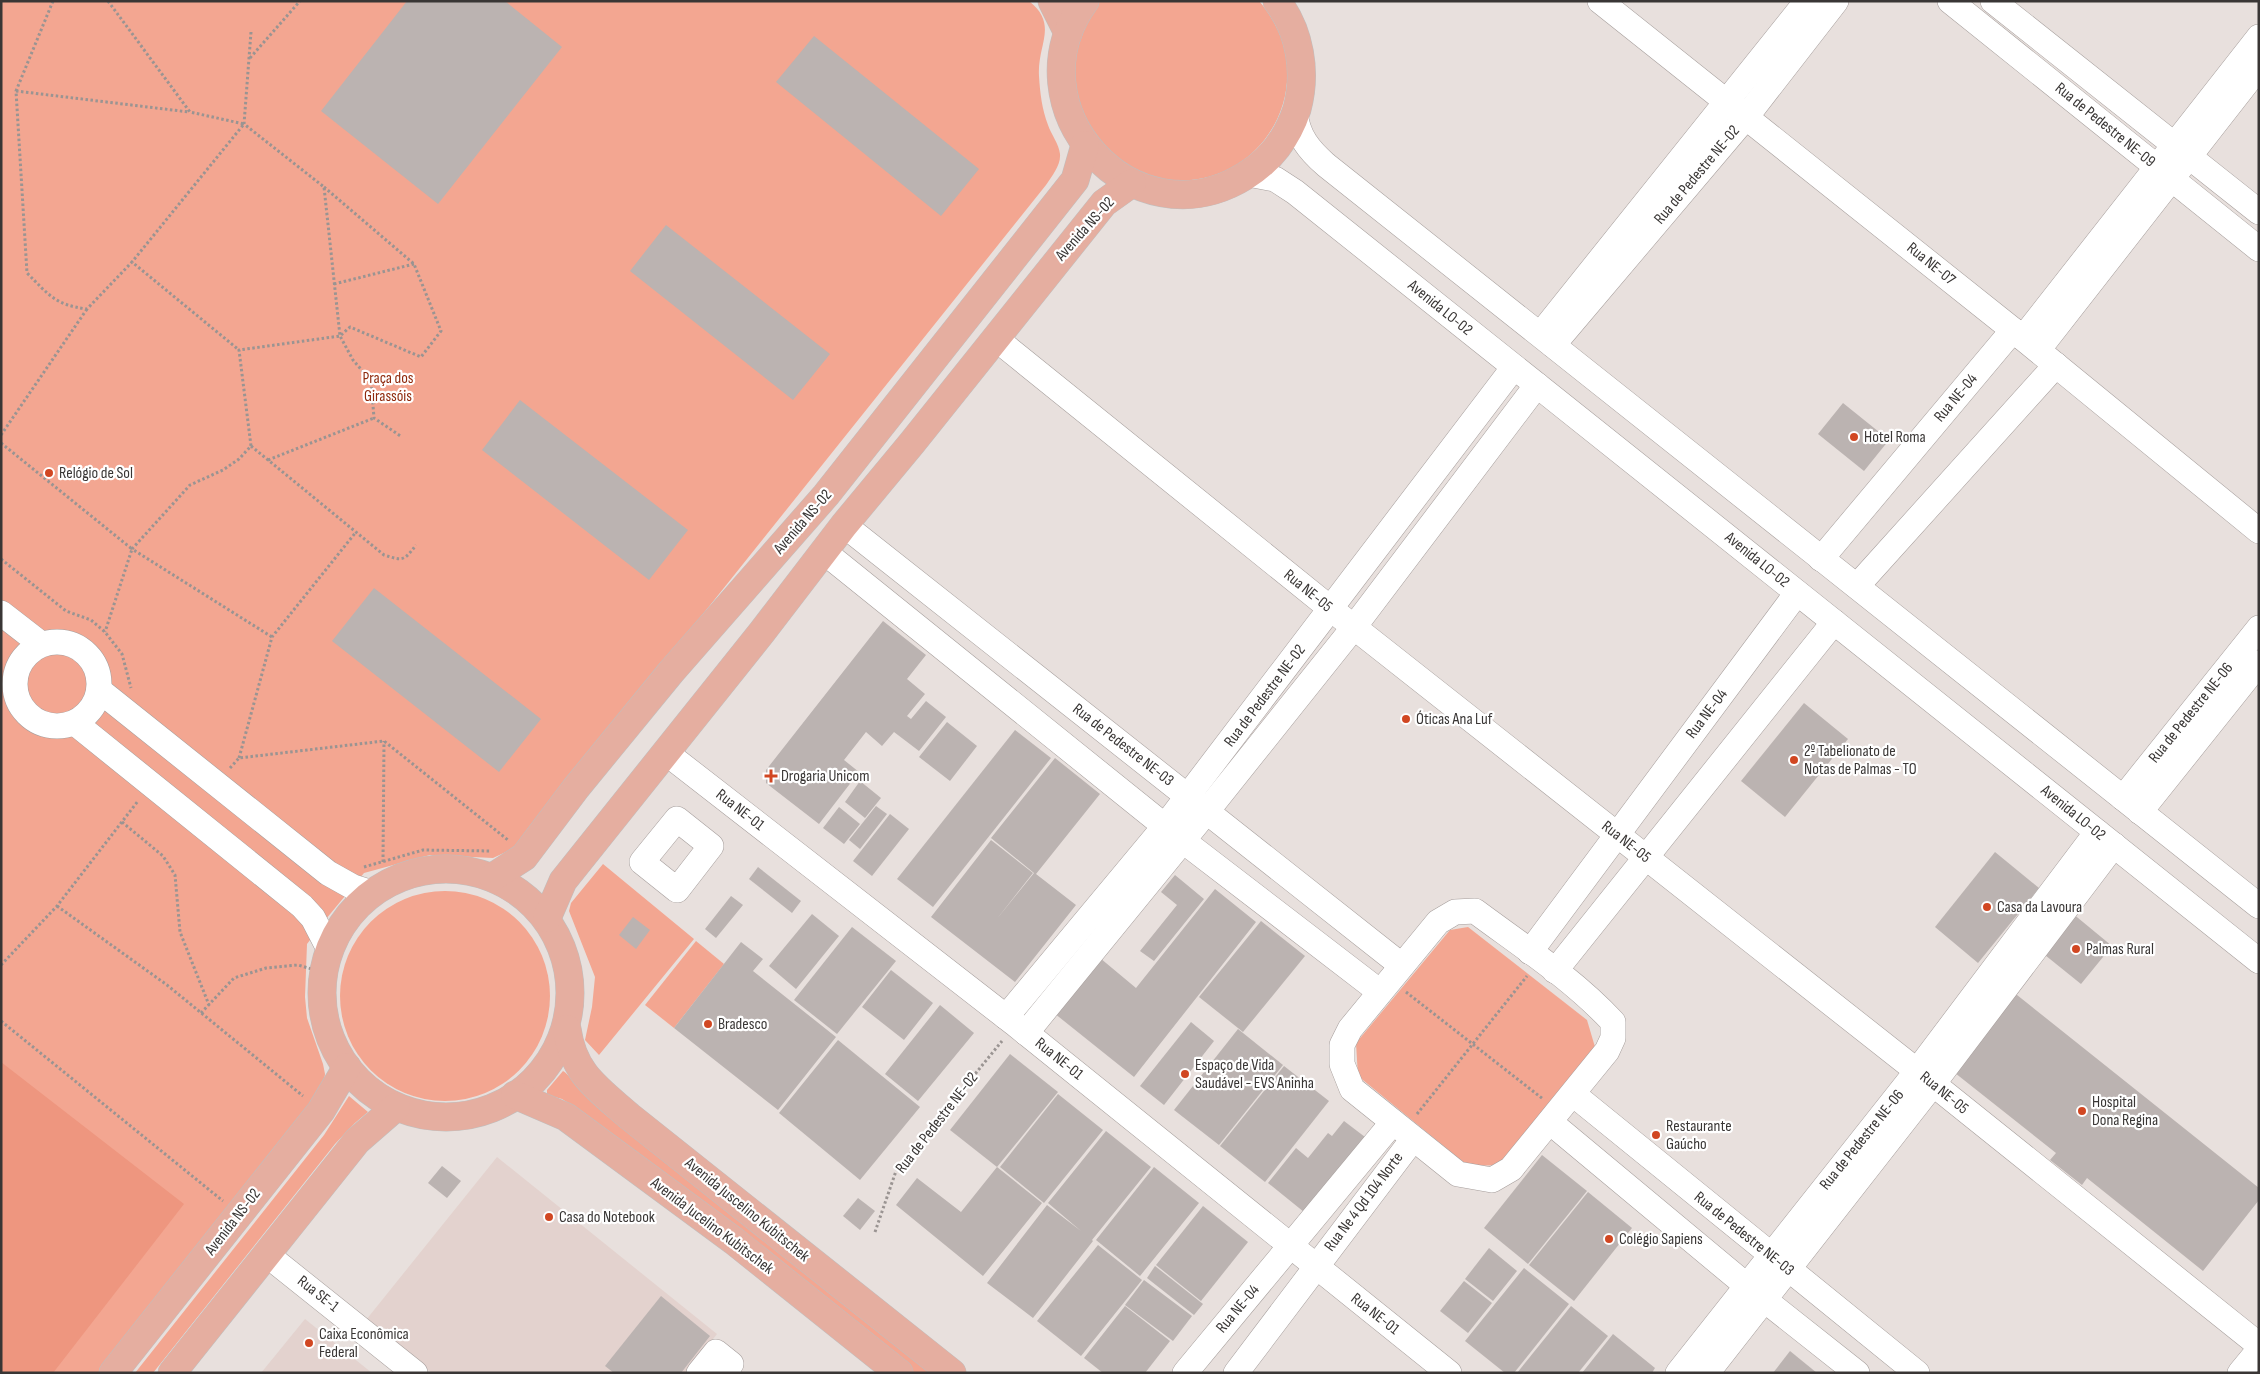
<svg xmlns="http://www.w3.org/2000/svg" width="2260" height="1374" viewBox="0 0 2260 1374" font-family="'Sofia Sans Condensed',sans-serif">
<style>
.built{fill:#e3d2ce}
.green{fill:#f3a691}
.forest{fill:#ee967f}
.building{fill:#bbb3b1}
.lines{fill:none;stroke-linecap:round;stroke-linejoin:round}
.minor-casing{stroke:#a69e9c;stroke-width:26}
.major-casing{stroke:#c0bfbe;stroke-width:29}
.path{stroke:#9a9492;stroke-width:3;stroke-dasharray:2.5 2.5;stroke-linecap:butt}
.minor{stroke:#fff;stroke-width:25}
.major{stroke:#e5aea0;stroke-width:28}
.poi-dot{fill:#d14722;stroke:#fff;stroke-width:2}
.labels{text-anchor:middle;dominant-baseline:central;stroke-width:4.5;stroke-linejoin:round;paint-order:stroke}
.street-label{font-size:16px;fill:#393635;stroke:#fff}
.park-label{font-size:16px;fill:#8f2a0d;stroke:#fff}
.poi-label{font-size:16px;fill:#393635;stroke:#fff;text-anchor:start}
</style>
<rect width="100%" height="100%" fill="#e8e0dd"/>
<!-- built -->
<g class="built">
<path d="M497,1157L717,1334L686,1373H432L366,1320Z"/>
<path d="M305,1319L372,1373H261Z"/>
</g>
<!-- green -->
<g class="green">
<path d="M1,1H1029C1059,25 1037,44 1039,76C1040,93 1042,109 1048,125C1051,134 1059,144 1060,154C1061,165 1052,176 1046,185L520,843L506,852L493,858L430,855L364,873L326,919L307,944L305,997L307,1018L323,1064L325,1074L324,1083L317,1097L98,1373H1Z"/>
<path d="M1099,1H1259C1329,80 1260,200 1157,178C1142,174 1118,164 1107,153C1103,148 1100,142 1096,137C1085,119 1077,112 1076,90C1075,79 1072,66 1073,56C1074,47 1093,8 1099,1Z"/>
<path d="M603,864L694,939L599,1055L585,1040L592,1007L595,977L569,911L571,903Z"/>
<circle cx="445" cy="996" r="105"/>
<path d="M1468,927L1587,1020L1595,1047L1502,1165L1468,1166L1358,1076L1356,1043L1450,930Z"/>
<path d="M696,941L724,964L674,1028L645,1005Z"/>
<path d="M563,1071C569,1074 582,1093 590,1100L933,1373H909L580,1111L562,1099L547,1095V1090Z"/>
<path d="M349,1096L368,1112L355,1123L335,1144L153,1373H135L324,1135Z"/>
</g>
<!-- forest -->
<path class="forest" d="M1,1062L184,1204L53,1373H1Z"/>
<!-- building -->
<g class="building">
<path d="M407,1H505L562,47L438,204L321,111Z"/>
<path d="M814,36L979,169L941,216L776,82Z"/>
<path d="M666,225L830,354L793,400L630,271Z"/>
<path d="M520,400L688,530L649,580L482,450Z"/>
<path d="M1843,403L1889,440L1864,471L1818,434Z"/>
<path d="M374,588L541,719L499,772L332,641Z"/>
<path d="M883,621L926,655L907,679L925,694L907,716L911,719L926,701L946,717L919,751L894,732L882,746L866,732L844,760L859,772L819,824L766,783V770Z"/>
<path d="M1804,703L1848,739L1785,817L1741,781Z"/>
<path d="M947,722L977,746L950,781L919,757Z"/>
<path d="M1015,730L1051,758L933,907L897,879Z"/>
<path d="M1055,758L1100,794L1036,874L1076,905L1015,982L931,917L991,840L1033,873L996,920L1034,873L991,838Z"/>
<path d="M860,781L881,798L865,818L845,802Z"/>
<path d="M876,806L887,814L860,849L849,840Z"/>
<path d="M839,807L860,824L844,844L823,828Z"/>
<path d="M890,814L909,829L872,876L853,861Z"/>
<path d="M1995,852L2039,888L1978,963L1935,927Z"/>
<path d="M758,867L801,901L792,913L749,879Z"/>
<path d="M1175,875L1204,899L1154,961L1140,951L1177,905L1161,892Z"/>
<path d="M1215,889L1256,922L1134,1077L1049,1009L1094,953L1136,988Z"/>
<path d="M731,896L743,905L716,938L705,929Z"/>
<path d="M2072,913L2112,946L2081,984L2040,951Z"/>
<path d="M812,914L839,936L796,989L769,966Z"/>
<path d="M633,917L650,930L636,949L619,935Z"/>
<path d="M1261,921L1305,956L1243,1032L1199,997Z"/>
<path d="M852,927L896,961L837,1034L794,1000Z"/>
<path d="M741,942L763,959L753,971L836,1037L778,1110L674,1028Z"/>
<path d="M891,970L933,1003L904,1040L862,1007Z"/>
<path d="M2012,991L2259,1188V1200L2203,1271L2087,1178L2082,1185L2050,1160L2056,1153L1950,1069Z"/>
<path d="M940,1005L974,1033L918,1101L885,1074Z"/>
<path d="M1191,1022L1214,1041L1164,1105L1140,1086Z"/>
<path d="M1238,1029L1283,1065L1219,1145L1174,1110Z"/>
<path d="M838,1040L920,1107L860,1180L779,1113Z"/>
<path d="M1010,1054L1058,1092L997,1167L950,1130Z"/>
<path d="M1284,1066L1329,1101L1265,1182L1220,1146Z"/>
<path d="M1058,1094L1103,1130L1044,1203L1000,1167Z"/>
<path d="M1344,1121L1365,1137L1304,1212L1268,1183L1296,1148L1308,1158L1328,1133L1332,1136Z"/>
<path d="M1106,1131L1151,1167L1092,1240L1093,1241L1033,1318L987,1283L1047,1205L1081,1231L1048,1203Z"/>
<path d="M1542,1155L1587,1191L1528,1264L1484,1228Z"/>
<path d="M442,1166L461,1181L447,1198L428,1183Z"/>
<path d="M997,1167L1042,1203L983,1276L896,1205L917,1178L961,1212Z"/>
<path d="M1154,1167L1199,1203L1140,1276L1096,1240Z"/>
<path d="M1588,1192L1632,1228L1574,1301L1529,1265Z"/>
<path d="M858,1198L875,1211L860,1230L843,1216Z"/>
<path d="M1203,1206L1248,1242L1201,1301L1156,1265Z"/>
<path d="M1098,1245L1142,1280L1081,1356L1037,1321Z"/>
<path d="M1489,1248L1517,1271L1493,1301L1465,1279Z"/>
<path d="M1155,1266L1203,1304L1194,1315L1147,1278Z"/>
<path d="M1524,1268L1569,1304L1514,1373H1505L1465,1341Z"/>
<path d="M1144,1280L1192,1316L1173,1341L1125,1305Z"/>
<path d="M1464,1281L1492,1303L1468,1333L1440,1311Z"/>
<path d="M661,1296L710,1336L681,1373H614L605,1366Z"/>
<path d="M1125,1306L1170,1341L1145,1373H1103L1084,1358Z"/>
<path d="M1571,1306L1608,1336L1578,1373H1517Z"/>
<path d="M1613,1334L1655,1368L1652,1373H1582Z"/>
<path d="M1790,1351L1817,1373H1773Z"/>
</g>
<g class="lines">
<!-- minor casing -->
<g class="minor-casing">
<g id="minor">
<path d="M1600,1L2013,330L2259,531"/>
<path d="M1950,1L2259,249"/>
<path d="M1993,1L2259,212"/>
<path d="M1295,113C1298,137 1309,150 1326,165L2259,906"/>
<path d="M1248,174L1275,179L1295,192L2259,961"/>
<path d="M1543,331L1807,1"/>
<path d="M995,338L1331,609L1917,1071L2259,1345"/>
<path d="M2023,338L2259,37"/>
<path d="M1553,345L1746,117L1836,1"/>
<path d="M2038,350L2259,67"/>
<path d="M844,525L1401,965"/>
<path d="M823,551L1182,840L1380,992"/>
<path d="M1821,559L2013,330"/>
<path d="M1857,586L2056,365"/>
<path d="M1,613L41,644"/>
<circle cx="57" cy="684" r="42"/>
<path d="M99,690L328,873L353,887L372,893"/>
<path d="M75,723L302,906L313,918L328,947"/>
<path d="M665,752L1015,1024L1449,1373"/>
<path d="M2123,798L2259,628"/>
<path d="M2140,812L2259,663"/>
<path d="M677,819L711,846L677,890L642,862Z"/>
<path d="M1475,911C1522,946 1573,979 1613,1022V1038L1607,1051L1511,1169L1492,1180L1458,1174L1352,1089L1342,1064V1045L1350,1029L1438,922L1455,912Z"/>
<path d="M1530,952L1797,593"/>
<path d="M1555,971L1834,622"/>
<path d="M1006,1017L1165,826L1514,367"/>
<path d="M1026,1033L1207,811L1354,627L1537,385"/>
<path d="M1573,1094L1917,1373"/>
<path d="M1550,1122L1747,1286L1857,1373"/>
<path d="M266,1254L415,1373"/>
<path d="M699,1373L716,1352L731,1364L723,1373"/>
<path d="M1185,1373L1393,1122"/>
<path d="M1236,1373L1413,1139"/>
<path d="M1678,1373L1917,1071L2097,832"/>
<path d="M1707,1373L1933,1084L2114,845"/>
<path d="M2240,1373L2259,1350"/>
</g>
</g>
<!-- major casing -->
<g class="major-casing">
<g id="major">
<path d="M1052,1L1068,33"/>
<path d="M1085,1C1008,107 1133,245 1245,176C1270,161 1288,137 1297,109C1307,72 1300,31 1277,1"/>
<circle cx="446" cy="993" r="124"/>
<path d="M493,877L524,857L576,788L671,672L826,495L1075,180L1085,145"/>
<path d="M547,918L563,881L762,632L844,525L912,443L1104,203L1132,183"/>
<path d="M567,1029C573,1073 597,1088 629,1116L952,1373"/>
<path d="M515,1095L566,1117L734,1241L899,1373"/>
<path d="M113,1373L321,1111L347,1067"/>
<path d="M172,1373L357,1141L396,1107"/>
</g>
</g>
<!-- path -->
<g class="path">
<path d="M53,1L16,91L27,273C49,295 55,305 87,309L132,262L239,350"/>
<path d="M108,1L190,112L244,124L132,262"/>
<path d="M251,32L244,124L324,187L340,336L239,350L251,446L239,459L223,470L190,485L132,549L272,637"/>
<path d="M250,58L300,1"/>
<path d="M16,91L189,112"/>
<path d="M324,187L414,264L441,331L421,357L350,327L340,336L353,360L371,381L374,418L402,437"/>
<path d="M334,284L414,264"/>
<path d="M1,435L87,309"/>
<path d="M1,443L132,549L105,632"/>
<path d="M251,446L384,555C403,561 404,561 416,545"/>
<path d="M268,460L374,418"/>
<path d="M1,559L66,611L91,620L105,632L122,654L131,688"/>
<path d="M239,758L272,637L356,532"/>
<path d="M230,768L239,758L384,741L508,840"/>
<path d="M122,822L163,856L175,875L180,932L209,1005"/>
<path d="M383,862L384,741"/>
<path d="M364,867L423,850L490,851"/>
<path d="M57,906L167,985L303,1096"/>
<path d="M1,965L57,906L138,801"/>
<path d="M1406,992L1543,1099"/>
<path d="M201,1013L234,978L266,968L298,965L322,972"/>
<path d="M1,1021L223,1201"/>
<path d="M1417,1114L1527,976"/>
<path d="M875,1232L896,1171L1002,1041"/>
</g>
<!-- minor -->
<use href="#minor" class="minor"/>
<!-- major -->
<use href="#major" class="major"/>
</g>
<!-- markers -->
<g class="poi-dot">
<circle cx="1854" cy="437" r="5"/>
<circle cx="49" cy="473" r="5"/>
<circle cx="1406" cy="719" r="5"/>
<circle cx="1794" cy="760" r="5"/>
<path d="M768.5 768.5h5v5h5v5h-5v5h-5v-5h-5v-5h5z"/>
<circle cx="1987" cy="907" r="5"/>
<circle cx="2076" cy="949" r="5"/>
<circle cx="708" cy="1024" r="5"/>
<circle cx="1185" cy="1074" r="5"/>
<circle cx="2082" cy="1111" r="5"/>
<circle cx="1656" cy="1135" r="5"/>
<circle cx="549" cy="1217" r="5"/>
<circle cx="1609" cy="1239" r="5"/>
<circle cx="309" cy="1343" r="5"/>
</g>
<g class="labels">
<!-- street labels -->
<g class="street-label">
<text transform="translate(2105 125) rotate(39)">Rua de Pedestre NE-09</text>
<text transform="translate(1697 175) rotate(-50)">Rua de Pedestre NE-02</text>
<text transform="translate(1085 229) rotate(-48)">Avenida NS-02</text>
<text transform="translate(1931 264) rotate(39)">Rua NE-07</text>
<text transform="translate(1440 308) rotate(39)">Avenida LO-02</text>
<text transform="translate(1956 398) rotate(-50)">Rua NE-04</text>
<text transform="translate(803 522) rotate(-49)">Avenida NS-02</text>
<text transform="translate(1757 560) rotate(39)">Avenida LO-02</text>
<text transform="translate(1308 591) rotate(39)">Rua NE-05</text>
<text transform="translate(1265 696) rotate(-53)">Rua de Pedestre NE-02</text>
<text transform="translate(2191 713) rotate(-51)">Rua de Pedestre NE-06</text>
<text transform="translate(1707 714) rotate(-53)">Rua NE-04</text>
<text transform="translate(1123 745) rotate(38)">Rua de Pedestre NE-03</text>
<text transform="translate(740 810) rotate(38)">Rua NE-01</text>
<text transform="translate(2073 813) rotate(39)">Avenida LO-02</text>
<text transform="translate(1626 842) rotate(38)">Rua NE-05</text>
<text transform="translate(1059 1059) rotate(39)">Rua NE-01</text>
<text transform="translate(1944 1093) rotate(39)">Rua NE-05</text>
<text transform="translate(937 1123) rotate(-52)">Rua de Pedestre NE-02</text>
<text transform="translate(1862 1140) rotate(-51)">Rua de Pedestre NE-06</text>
<text transform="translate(1364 1202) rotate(-53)">Rua Ne 4 Qd 104 Norte</text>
<text transform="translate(747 1210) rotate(39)">Avenida Juscelino Kubitschek</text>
<text transform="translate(233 1222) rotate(-52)">Avenida NS-02</text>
<text transform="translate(712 1226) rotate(37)">Avenida Jucelino Kubitschek</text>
<text transform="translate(1744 1234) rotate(39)">Rua de Pedestre NE-03</text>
<text transform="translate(318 1294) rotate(38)">Rua SE-1</text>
<text transform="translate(1238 1309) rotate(-50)">Rua NE-04</text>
<text transform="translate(1375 1314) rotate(38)">Rua NE-01</text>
</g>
<!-- park labels -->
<g class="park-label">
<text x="388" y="378">Praça dos<tspan x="388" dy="18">Girassóis</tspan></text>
</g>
<!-- poi labels -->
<g class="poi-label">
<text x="1864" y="437">Hotel Roma</text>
<text x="59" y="473">Relógio de Sol</text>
<text x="1416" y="719">Óticas Ana Luf</text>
<text x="1804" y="751">2º Tabelionato de<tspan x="1804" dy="18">Notas de Palmas - TO</tspan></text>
<text x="781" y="776">Drogaria Unicom</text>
<text x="1997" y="907">Casa da Lavoura</text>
<text x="2086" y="949">Palmas Rural</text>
<text x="718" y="1024">Bradesco</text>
<text x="1195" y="1065">Espaço de Vida<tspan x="1195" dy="18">Saudável - EVS Aninha</tspan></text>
<text x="2092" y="1102">Hospital<tspan x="2092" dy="18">Dona Regina</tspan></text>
<text x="1666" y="1126">Restaurante<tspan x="1666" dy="18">Gaúcho</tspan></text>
<text x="559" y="1217">Casa do Notebook</text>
<text x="1619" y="1239">Colégio Sapiens</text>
<text x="319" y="1334">Caixa Econômica<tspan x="319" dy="18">Federal</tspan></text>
</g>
</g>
<!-- border -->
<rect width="2260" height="1374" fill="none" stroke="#393635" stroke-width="5"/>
</svg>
